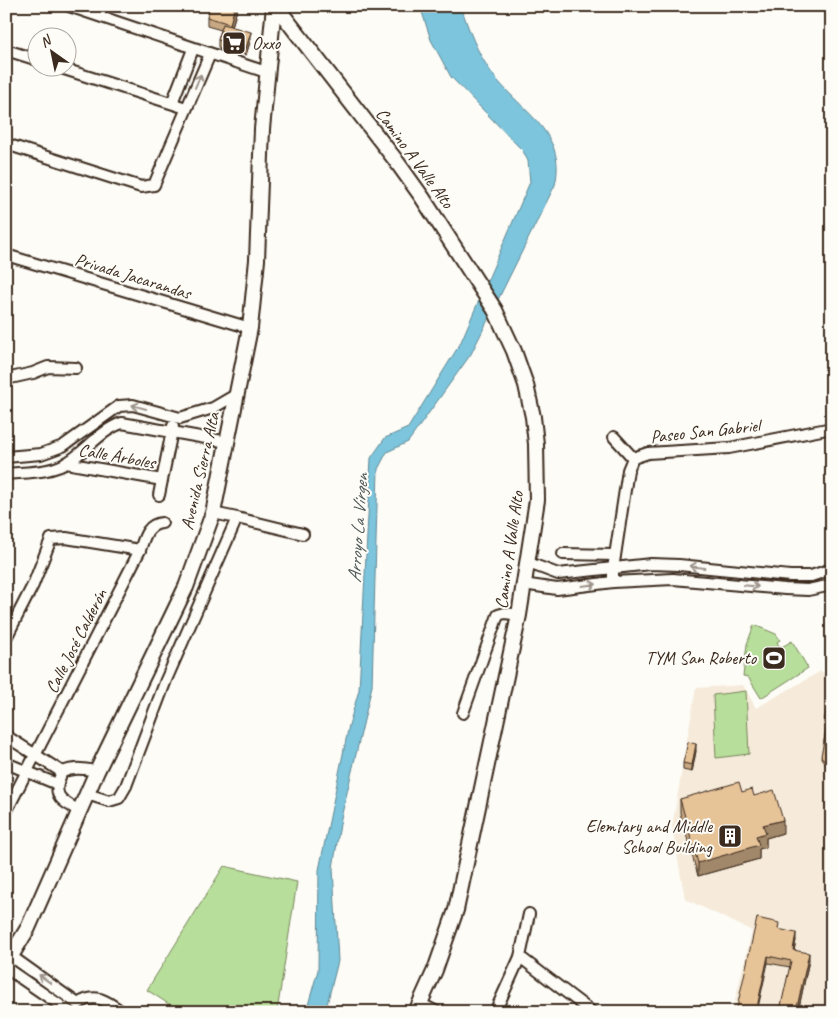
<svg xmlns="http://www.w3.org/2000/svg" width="838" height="1018" viewBox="0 0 838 1018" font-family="Caveat,sans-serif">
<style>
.built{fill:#f6ebda}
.green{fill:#b7de9a;stroke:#79845c}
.water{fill:#7cc5dd;stroke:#628791}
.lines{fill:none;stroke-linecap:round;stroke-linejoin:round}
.street-casing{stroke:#3b2a1e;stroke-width:14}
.secondary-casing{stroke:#3b2a1e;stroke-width:18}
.street{stroke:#fdfcf7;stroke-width:10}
.secondary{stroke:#fdfcf7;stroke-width:14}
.wall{fill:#c7a883;stroke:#3b2a1e}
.shaded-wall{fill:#a2886a;stroke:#3b2a1e}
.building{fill:#e7c398;stroke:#3b2a1e}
.oneway{stroke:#9c938a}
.labels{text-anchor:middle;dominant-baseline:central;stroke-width:4;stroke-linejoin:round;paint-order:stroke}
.poi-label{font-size:18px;fill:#3b2a1e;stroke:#fdfcf7;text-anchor:end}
.street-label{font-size:18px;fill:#3b2a1e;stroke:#fdfcf7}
.water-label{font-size:19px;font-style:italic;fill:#4e5857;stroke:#fdfcf7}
</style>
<rect width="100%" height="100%" fill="#fdfcf7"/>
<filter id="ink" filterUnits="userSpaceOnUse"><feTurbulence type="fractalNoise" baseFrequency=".02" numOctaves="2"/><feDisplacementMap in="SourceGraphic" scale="10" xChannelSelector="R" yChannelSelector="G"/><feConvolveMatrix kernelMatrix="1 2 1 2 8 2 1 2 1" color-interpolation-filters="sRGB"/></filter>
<g filter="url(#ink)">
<!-- built -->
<path class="built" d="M821,671L832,679V1012H732L752,931L685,899L672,827L696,688L743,685L756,708Z"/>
<!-- green -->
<g class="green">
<path d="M754,625L776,634L780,640L777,642L780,648L792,641L808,668L761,698L748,677L743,676L747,644Z"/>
<path d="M746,691L749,754L716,758L713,695Z"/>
<path d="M224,866L297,882L277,1012H181L147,990Z"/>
</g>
<!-- water -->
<path class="water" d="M420,6H461C468,29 477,52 491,72C518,110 568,131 555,185L471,354L408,442L387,452L378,469L372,686L341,818L333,868L338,961L325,1012H306L318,970L319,870L349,725L359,690L371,458L385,438L408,428L460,344L530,182L528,161L523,151L451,77L431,40Z"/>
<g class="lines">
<!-- street casing -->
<g class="street-casing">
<g id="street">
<path d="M69,6L269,73"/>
<path d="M6,50L38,60"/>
<path d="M61,68L186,108"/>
<path d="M172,103L193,49"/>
<path d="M6,144L141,187L154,185L210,54"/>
<path d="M6,255L250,328"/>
<path d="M6,379L33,373L48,367L76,368"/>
<path d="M614,437L633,458"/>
<path d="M6,457L41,454L63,446L119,406L133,405L180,418L213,408L237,394"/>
<path d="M66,463L162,480"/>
<path d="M6,474C25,472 52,473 68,462C86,451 101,430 122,423L228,442"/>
<path d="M159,495L173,426"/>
<path d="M237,518L303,534"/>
<path d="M563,554L615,555"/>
<path d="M526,562L558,574L651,564L679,565L790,576H811L832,569"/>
<path d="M613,582V569L628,470L633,458L648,453L729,448L832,428"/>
<path d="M523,584L557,589L613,582L673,579L785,589L808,590L832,585"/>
<path d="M6,638L33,585L51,539L66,538L140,550"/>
<path d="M463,713L498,615L505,613L519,615"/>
<path d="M6,736L62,772"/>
<path d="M6,763L57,784"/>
<path d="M87,794L109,801L119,798L126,786L166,680L237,518L213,513"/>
<path d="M80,811C60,800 51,796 62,772C75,767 83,769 97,771"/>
<path d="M6,812L140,550C144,538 147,524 162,523"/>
<path d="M11,956L78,1004"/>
<path d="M520,957L592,1012"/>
<path d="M6,968L70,1012"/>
<path d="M78,1004C95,992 107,1001 122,1012"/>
<path d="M421,1004L437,1012"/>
<path d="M495,1012L520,957L529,914"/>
</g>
</g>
<!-- secondary casing -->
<g class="secondary-casing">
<g id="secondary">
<path d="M276,6L394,158L422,197L495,310L514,351L526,385L533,417L536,444L537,500L519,615L456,910L435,970L416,1012"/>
<path d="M6,964L28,928L97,771L186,587L213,513L250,328L257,260L262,129L274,6"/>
</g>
</g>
<!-- street -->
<use href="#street" class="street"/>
<!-- secondary -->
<use href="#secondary" class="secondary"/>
</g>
<!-- wall -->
<g class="wall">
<path d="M238,6L232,27L251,39L246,55L218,47V40L221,30L207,26V17Z"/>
<path d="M832,708V767L827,766L821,758L827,724H824V721Z"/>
<path d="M696,751L692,772L683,770V763Z"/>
<path d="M742,792L783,833L766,838V847L759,849V859L698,876L680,813V799Z"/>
<path d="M779,929L796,940L794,950L809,960L798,1012H780L790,967L768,963L736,1012Z"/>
</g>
<!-- shaded-wall -->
<g class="shaded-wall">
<path d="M235,6H238L230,33V24Z"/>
<path d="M251,32V39L246,55V48Z"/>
<path d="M696,744V751L692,772V765Z"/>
<path d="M783,820V833L766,838V847L759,849V859L698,876V863L763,825Z"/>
<path d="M796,933V940L793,957V950Z"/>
<path d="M809,953V960L798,1012H796Z"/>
<path d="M768,956V963L757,1012H756Z"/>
</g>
<!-- building -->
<g class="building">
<path d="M210,6H235L230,24L207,17Z"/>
<path d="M223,24L251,32L246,48L218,40Z"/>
<path d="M827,707L832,708V765L827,763L821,756L828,722L824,721Z"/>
<path d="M688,742L696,744L692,765L683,763Z"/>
<path d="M739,782L742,792L752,789L754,796L774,790L783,820L763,825L766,833L756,836L759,845L698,863L680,799Z"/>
<path d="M757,918L779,923L778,929L796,933L793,950L809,953L796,1012H790L780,1010L791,961L768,956L756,1012H736Z"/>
</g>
<!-- one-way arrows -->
<defs><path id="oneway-shaft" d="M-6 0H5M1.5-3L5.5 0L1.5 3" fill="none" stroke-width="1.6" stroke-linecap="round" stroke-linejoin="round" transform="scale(1.25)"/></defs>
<g class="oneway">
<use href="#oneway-shaft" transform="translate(198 81) rotate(-66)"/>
<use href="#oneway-shaft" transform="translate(139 407) rotate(-165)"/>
<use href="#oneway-shaft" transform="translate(697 567) rotate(-173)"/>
<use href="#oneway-shaft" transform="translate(589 585) rotate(-7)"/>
<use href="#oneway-shaft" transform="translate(751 586) rotate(5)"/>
<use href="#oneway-shaft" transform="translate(45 979) rotate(-144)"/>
</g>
</g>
<!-- icons -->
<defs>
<g id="supermarket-square" transform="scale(1.25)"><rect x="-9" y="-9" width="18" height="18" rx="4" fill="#3b2a1e" stroke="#fdfcf7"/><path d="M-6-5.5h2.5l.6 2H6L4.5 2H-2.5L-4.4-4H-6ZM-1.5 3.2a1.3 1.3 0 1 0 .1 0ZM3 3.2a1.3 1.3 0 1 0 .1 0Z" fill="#fff"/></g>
<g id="stadium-square" transform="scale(1.25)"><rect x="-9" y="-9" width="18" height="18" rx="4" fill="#3b2a1e" stroke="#fdfcf7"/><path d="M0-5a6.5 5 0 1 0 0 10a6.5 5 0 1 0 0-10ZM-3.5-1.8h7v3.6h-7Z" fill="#fff"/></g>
<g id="building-square" transform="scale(1.25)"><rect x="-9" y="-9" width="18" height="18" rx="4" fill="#3b2a1e" stroke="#fdfcf7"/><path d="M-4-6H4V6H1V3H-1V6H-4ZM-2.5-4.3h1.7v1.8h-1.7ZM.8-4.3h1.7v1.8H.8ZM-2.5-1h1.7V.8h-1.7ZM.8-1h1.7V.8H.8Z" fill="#fff"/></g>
</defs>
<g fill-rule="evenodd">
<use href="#supermarket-square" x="234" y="43"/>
<use href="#stadium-square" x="774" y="658"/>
<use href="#building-square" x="730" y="836"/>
</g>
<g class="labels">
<!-- poi labels -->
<g class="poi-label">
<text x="252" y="43" text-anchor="start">Oxxo</text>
<text x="756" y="658">TYM San Roberto</text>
<text x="712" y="826">Elemtary and Middle<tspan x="712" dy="21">School Building</tspan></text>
</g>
<!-- street labels -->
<g class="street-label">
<text transform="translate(415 158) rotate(54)">Camino A Valle Alto</text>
<text transform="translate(133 276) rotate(17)">Privada Jacarandas</text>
<text transform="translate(705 431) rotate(-6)">Paseo San Gabriel</text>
<text transform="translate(117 456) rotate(10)">Calle Árboles</text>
<text transform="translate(200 471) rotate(-77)">Avenida Sierra Alta</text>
<text transform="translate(509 550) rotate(-82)">Camino A Valle Alto</text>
<text transform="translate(76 641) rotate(-63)">Calle José Calderón</text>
</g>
<!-- water labels -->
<g class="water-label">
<text transform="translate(358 528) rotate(-86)">Arroyo La Virgen</text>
</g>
</g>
<!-- margin -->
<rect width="838" height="1018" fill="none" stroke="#fdfcf7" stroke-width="25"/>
<rect x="12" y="12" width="813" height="993" fill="none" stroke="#3b2a1e" stroke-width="2" filter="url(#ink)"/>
<!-- north arrow -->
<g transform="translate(52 52) rotate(327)"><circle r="24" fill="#fdfcf7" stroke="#afa8a0"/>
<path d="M0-4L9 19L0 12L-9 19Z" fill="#3b2a1e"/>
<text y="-8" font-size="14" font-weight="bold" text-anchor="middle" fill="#3b2a1e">N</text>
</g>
</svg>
